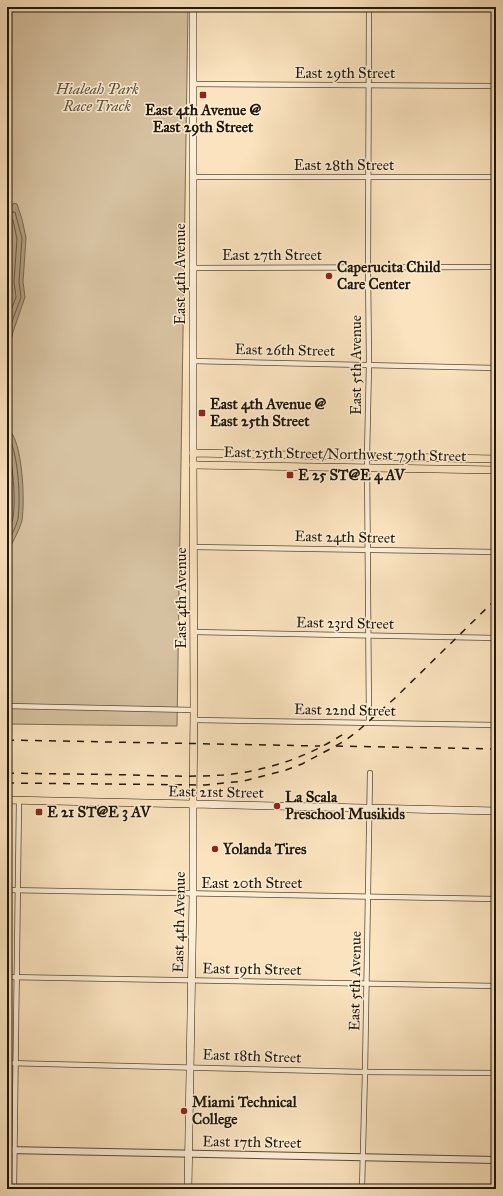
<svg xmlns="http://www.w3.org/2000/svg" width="503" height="1196" viewBox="0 0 503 1196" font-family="'IM FELL Great Primer',serif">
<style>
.green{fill:#d5c09f;stroke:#7c6c54}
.water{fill:#b19e80;stroke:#786850}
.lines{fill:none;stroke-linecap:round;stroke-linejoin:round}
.shore{stroke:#6a5a44;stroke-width:1}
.minor-casing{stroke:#584a36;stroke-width:6}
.tertiary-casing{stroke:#584a36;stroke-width:8}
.secondary-casing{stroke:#221708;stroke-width:8}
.primary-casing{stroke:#221708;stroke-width:8}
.minor{stroke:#fcedd5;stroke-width:4.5}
.tertiary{stroke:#fcedd5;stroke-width:6}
.secondary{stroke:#fcedd5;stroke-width:7}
.primary{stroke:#fae3be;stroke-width:7}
.rail{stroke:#221708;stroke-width:1.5;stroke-dasharray:7 7;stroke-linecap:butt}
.poi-dot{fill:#8f2418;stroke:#fcedd5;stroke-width:1.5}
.labels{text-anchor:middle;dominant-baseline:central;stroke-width:3;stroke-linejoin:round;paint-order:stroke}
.street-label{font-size:15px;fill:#221708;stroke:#fcedd5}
.park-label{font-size:15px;font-style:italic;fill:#61523d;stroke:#fcedd5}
.poi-label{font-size:15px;font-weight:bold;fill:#221708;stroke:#fcedd5;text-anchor:start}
</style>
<rect width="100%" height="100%" fill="#fae3be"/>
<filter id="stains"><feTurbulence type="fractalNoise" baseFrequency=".005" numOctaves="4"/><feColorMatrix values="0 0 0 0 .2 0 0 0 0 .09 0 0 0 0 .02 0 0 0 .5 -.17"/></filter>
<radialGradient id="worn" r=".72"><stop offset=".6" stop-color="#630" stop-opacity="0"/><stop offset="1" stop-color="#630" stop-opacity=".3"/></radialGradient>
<!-- green -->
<path class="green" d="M7,7H188L177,726L7,724Z"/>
<!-- water -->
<g class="water">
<path d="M14,203L17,204L22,219L26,238L23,282L25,297L13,332L7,360V213Z"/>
<path d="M7,428C23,438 25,502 22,520C20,529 14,539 10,548L7,551Z"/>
</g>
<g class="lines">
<!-- shore -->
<g class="shore">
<path d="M7,214H10L13,212H15L22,238L19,282L21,297L9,330L7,340"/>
<path d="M7,219L13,220L17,239L14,282L16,297L7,322"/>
<path d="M7,226L8,227L11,239L8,282L10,296L7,304"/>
<path d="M7,433C18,450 21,498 18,519C16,527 11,536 7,544"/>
<path d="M7,444C13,464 16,497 13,518C12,523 9,528 7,532"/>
</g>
<!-- minor casing -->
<g class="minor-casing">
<g id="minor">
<path d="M193,84L496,86"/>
<path d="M193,177H496"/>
<path d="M192,268L496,267"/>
<path d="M193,361L496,368"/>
<path d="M193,547L496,552"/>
<path d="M194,632L496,638"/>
<path d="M7,706L194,710"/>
<path d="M194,720L496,725"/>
<path d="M369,723L367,456L369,364L368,267L369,7"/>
<path d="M7,890L496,899"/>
<path d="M7,977L496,986"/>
<path d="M7,1063L365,1072L496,1073"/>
<path d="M14,1189L19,800"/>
<path d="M362,1189L365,1072L370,773"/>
</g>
</g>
<!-- tertiary casing -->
<g class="tertiary-casing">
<path id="tertiary" d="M7,1150L496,1160"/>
</g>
<!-- secondary casing -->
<g class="secondary-casing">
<g id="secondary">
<path d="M193,7V453"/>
<path d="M188,1189L193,894V804L496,811"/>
</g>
</g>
<!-- primary casing -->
<g class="primary-casing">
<g id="primary">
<path d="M193,465L496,470"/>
<path d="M7,800L193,804L194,710L193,453L496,459"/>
</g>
</g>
<!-- minor -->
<use href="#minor" class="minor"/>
<!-- tertiary -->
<use href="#tertiary" class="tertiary"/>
<!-- secondary -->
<use href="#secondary" class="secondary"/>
<!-- primary -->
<use href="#primary" class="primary"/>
<!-- rail -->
<g class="rail">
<path d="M7,740L320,746"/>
<path d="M336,746L496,749"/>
<path d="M7,773C49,774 90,774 132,775C162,776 193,777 223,775C268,771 311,756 348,731"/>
<path d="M7,783L205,785L244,781L286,770L302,764L330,749L346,740L360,729L394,699L496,599"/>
</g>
</g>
<!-- markers -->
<g class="poi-dot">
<rect x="199" y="91" width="8" height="8" rx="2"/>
<circle cx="329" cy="276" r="4"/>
<rect x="198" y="409" width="8" height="8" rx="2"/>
<rect x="286" y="471" width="8" height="8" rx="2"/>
<circle cx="277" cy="806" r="4"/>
<rect x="35" y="808" width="8" height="8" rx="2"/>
<circle cx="215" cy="849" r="4"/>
<circle cx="184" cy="1111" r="4"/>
</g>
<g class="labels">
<!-- street labels -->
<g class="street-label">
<text x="345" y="73">East 29th Street</text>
<text x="344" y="165">East 28th Street</text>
<text x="272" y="255">East 27th Street</text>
<text transform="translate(180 274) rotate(-90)">East 4th Avenue</text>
<text transform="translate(285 350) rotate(1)">East 26th Street</text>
<text transform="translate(356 365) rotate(-90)">East 5th Avenue</text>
<text transform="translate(345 454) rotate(1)">East 25th Street/Northwest 79th Street</text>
<text transform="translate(345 537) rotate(1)">East 24th Street</text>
<text transform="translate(181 598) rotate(-90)">East 4th Avenue</text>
<text transform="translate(345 623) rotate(1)">East 23rd Street</text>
<text transform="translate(345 710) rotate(1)">East 22nd Street</text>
<text transform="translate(216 792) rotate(1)">East 21st Street</text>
<text x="252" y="883">East 20th Street</text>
<text transform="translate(179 922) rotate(-89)">East 4th Avenue</text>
<text transform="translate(252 969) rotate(1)">East 19th Street</text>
<text transform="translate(355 981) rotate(-89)">East 5th Avenue</text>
<text transform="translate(252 1056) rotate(2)">East 18th Street</text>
<text transform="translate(252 1142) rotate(1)">East 17th Street</text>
</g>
<!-- park labels -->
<g class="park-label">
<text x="97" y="89">Hialeah Park<tspan x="97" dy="17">Race Track</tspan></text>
</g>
<!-- poi labels -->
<g class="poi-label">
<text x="203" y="110" text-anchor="middle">East 4th Avenue @<tspan x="203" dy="17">East 29th Street</tspan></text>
<text x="337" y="267">Caperucita Child<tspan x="337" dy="17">Care Center</tspan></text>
<text x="210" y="404">East 4th Avenue @<tspan x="210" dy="17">East 25th Street</tspan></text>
<text x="298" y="475">E 25 ST@E 4 AV</text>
<text x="285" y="797">La Scala<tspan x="285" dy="17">Preschool Musikids</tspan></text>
<text x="47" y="812">E 21 ST@E 3 AV</text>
<text x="223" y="849">Yolanda Tires</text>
<text x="192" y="1102">Miami Technical<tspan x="192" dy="17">College</tspan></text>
</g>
</g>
<!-- margin -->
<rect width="503" height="1196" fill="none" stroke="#fae3be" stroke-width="24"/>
<rect x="8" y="8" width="487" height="1180" fill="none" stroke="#221708" stroke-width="2"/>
<rect x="12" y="12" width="479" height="1172" fill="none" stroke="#221708"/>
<rect width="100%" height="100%" filter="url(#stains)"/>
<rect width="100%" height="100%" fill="url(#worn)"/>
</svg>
